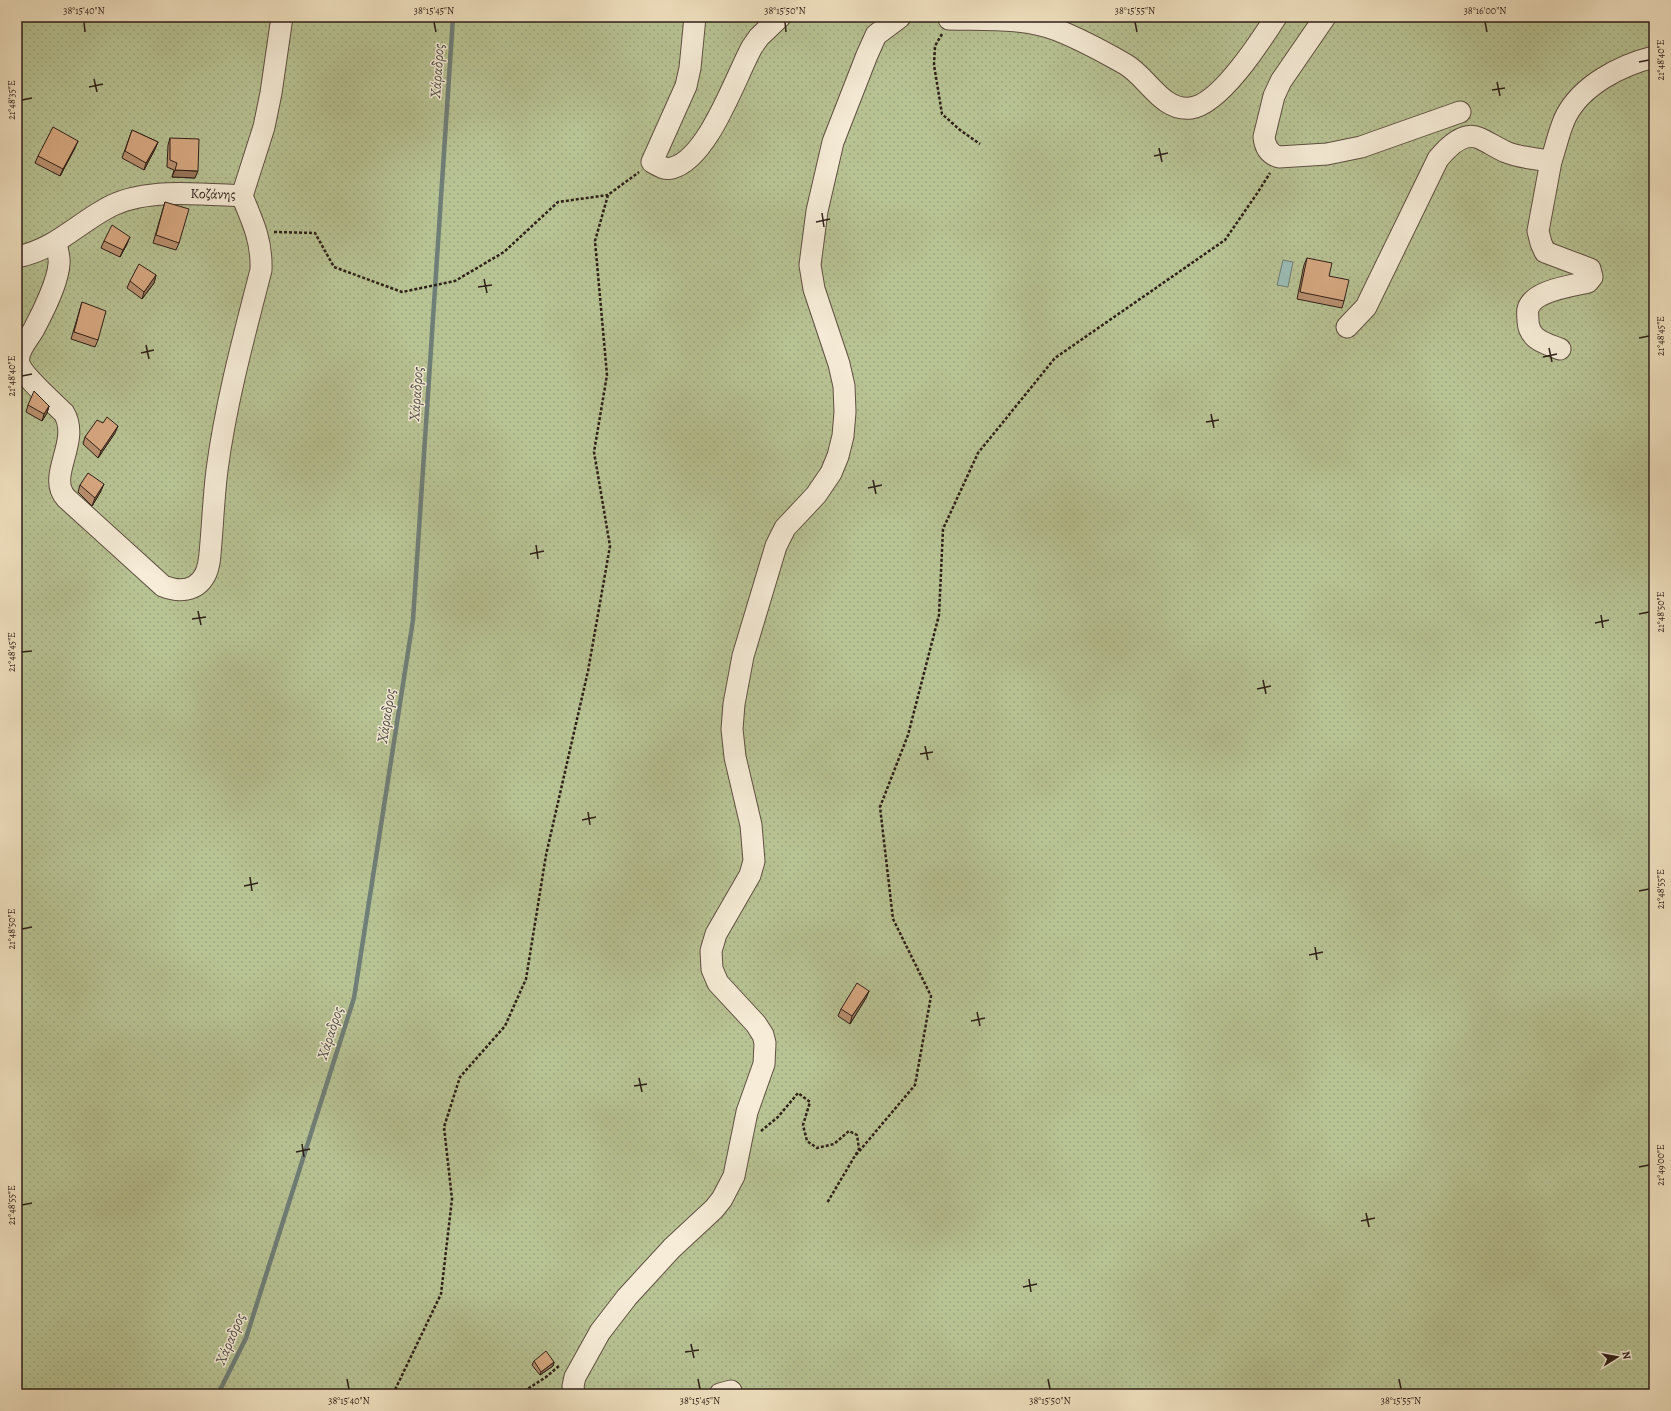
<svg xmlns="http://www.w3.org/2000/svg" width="1671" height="1411" viewBox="0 0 1671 1411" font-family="Alegreya,serif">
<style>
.park{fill:url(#park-dots);stroke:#737156}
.water{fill:#9bbdb7;stroke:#6f7e77}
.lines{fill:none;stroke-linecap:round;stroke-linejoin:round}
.stream{stroke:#6f7e77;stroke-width:4.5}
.minor-casing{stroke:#5f5042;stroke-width:23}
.path{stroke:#2e1f18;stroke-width:2.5;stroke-dasharray:3 2;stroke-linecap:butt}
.minor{stroke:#f6ecd7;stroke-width:21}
.wall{fill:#b9906f;stroke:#2e1f18}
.shaded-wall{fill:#96765a;stroke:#2e1f18}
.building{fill:#d7a881;stroke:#2e1f18}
.ticks{fill:none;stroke:#2e1f18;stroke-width:1.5}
.labels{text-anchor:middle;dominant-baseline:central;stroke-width:3;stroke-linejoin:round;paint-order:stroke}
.street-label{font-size:14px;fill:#2e1f18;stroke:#f6ecd7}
.water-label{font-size:15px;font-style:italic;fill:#4f4e48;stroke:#f6ecd7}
.neatline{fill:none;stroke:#2e1f18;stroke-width:1.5}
.ticks-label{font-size:10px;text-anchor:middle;fill:#2e1f18}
</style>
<defs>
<pattern id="park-dots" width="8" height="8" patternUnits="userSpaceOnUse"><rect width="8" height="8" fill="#b8c394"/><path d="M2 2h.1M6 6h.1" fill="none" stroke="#9ea77f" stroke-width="1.8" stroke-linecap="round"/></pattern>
</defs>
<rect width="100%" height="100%" fill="#f1e2c1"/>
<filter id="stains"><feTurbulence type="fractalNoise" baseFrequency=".005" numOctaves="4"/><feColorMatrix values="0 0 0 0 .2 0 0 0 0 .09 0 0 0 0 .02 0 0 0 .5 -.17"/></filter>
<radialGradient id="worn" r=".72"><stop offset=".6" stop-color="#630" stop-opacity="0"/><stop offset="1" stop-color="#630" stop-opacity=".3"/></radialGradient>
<!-- park -->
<rect class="park" x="17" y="17" width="1637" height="1377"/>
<!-- water -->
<path class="water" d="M1283,260L1293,262L1288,287L1277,285Z"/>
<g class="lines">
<!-- stream -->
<path class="stream" d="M218,1394L246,1338L354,998L413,620L453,17"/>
<!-- minor casing -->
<g class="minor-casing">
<g id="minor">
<path d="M695,17L690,68L686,86L652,162C659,166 665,170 672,168C708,159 735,78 752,47L759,37L780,17"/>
<path d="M1325,17L1281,81L1274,96L1264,137C1265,147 1269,154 1279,157L1327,154L1361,147L1460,112"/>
<path d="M949,19C984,20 1024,17 1057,30C1080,39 1104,52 1125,64C1147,76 1162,112 1191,108C1220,104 1260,42 1276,17"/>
<path d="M1551,161L1538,231L1541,243L1545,252L1590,269L1592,277L1588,282C1572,286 1533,290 1528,309C1527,312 1528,317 1528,321C1529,340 1545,343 1560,349"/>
<path d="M56,243C57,250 60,257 59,264C58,281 43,312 35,327C30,338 16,350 19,363C22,375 54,403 64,413C81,442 46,476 66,498L163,586C178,592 196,592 205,575C210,566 210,553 211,542C213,518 214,494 217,470C226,402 244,336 261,270C262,241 253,222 242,196"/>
<path d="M17,257C57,249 78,222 113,205C149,188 202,194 242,196L264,127L271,93L282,17"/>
<path d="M1347,327L1366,307L1438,159C1447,148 1463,131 1479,138C1488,142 1497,148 1506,152C1520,158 1537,159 1551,161C1556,147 1559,130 1566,116C1582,85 1621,65 1654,57"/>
<path d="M574,1394L573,1386L575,1377L600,1332L627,1297L672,1248L714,1209L722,1199L734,1176L747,1112L764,1064L765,1043L763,1035L756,1024L718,983L712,969L711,951L716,934L750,875L754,861L751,825L735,757L732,729L734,704L743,656L776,546L785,528L816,495L831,473L838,456L843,436L845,412L844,386L839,364L814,289L810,265L817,211L833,142L867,55L876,35L900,17"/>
<path d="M720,1394L731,1391"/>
</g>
</g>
<!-- path -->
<g class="path">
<path d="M942,34L935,46L934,65L942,114L960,130L980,144"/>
<path d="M274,232L315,233L334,267L402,292L455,281L504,252L558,202L608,195"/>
<path d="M761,1131L778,1117L798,1093L810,1102L803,1125L807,1141L817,1148L834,1144L849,1131L857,1135L859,1149L827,1203"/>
<path d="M856,1155L915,1085L931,996L893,919L880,807L908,735L939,615L943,529L978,453L1055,358L1225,240L1258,192L1270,173"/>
<path d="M393,1394L441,1294L452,1199L444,1127L460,1077L505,1026L526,979L546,855L588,671L610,546L594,452L607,375L595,241L608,195L639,172"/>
<path d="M520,1394L546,1377L560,1365"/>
</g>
<!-- minor -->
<use href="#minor" class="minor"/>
</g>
<!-- wall -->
<g class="wall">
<path d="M132,130L158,142L155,149L144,170L122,158Z"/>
<path d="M170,138L195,178L172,177L174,170L167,167L168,145Z"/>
<path d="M75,148L60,176L35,163L38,156Z"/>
<path d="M165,202L179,243L176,250L153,243Z"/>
<path d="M104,241L127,244L120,257L101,248Z"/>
<path d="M1307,258L1329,276L1344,301L1342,308L1297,299L1304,265Z"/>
<path d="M156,275L154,283L142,299L127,288L130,281Z"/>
<path d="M82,302L98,340L95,347L71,339Z"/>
<path d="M28,405L49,406L47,413L42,421L26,412Z"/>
<path d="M103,423L115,433L98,458L83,444L85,437Z"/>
<path d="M80,485L101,491L92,506L78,492Z"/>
<path d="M869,991L866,998L850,1024L838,1016L841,1009Z"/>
<path d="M534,1361L554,1362L553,1366L540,1375L532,1365Z"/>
</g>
<!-- shaded-wall -->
<g class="shaded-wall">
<path d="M78,141L75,148L60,176L63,169Z"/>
<path d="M158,142L155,149L144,170L146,163Z"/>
<path d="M175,170L198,171L195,178L172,177Z"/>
<path d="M130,237L127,244L120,257L123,250Z"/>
<path d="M156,275L154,283L142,299L144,292Z"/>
<path d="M49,406L47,413L42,421L44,414Z"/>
<path d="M118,426L115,433L98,458L101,451Z"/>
<path d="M104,484L101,491L92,506L95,498Z"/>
<path d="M869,991L866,998L850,1024L852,1016Z"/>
<path d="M554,1362L553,1366L540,1375L541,1372Z"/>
</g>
<!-- building -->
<g class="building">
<path d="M53,127L78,141L63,169L38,156Z"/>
<path d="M132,130L158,142L146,163L125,151Z"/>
<path d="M170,138L199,139L198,171L175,170L177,163L170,160Z"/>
<path d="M165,202L189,209L179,243L156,235Z"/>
<path d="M112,225L130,237L123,250L104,241Z"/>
<path d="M1307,258L1332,263L1329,276L1349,280L1344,301L1300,292Z"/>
<path d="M139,264L156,275L144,292L130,281Z"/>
<path d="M82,302L106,311L98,340L74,332Z"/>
<path d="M34,391L49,406L44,414L28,405Z"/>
<path d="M107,417L118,426L101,451L85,437L97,420L103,423Z"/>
<path d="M88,473L104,484L95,498L80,485Z"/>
<path d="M857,983L869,991L852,1016L841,1009Z"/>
<path d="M546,1351L554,1362L541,1372L534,1361Z"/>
</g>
<!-- ticks -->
<path class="ticks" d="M84,22L85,32M434,22L436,32M785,22L786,32M1135,22L1137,32M1485,22L1487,32M1639,62L1649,60M94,79L97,92M1497,82L1500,96M89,87L103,84M1492,90L1505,88M22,100L32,98M1159,148L1162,162M1154,156L1168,153M822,213L824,227M816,222L830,219M484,279L487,293M478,287L492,285M1639,338L1649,336M146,345L149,359M1549,348L1552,362M141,353L154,350M1543,357L1557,354M22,376L32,374M1211,414L1214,428M1206,422L1219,420M873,480L876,494M868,488L882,485M536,545L538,559M530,554L544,551M198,611L201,625M1639,614L1649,612M1601,615L1603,628M192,619L206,617M1595,623L1609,620M22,652L32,651M1263,680L1266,694M1257,689L1271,686M925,746L928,760M920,754L933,752M588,812L590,825M582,820L596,817M250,877L252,891M244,886L258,883M1639,891L1649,889M22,929L32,927M1315,947L1317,960M1309,955L1323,952M977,1012L980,1026M971,1021L985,1018M639,1078L642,1092M634,1086L647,1084M302,1144L304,1157M296,1152L310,1149M1639,1167L1649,1165M22,1205L32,1203M1366,1213L1369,1227M1361,1221L1375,1218M1029,1279L1031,1292M1023,1287L1037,1284M691,1344L694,1358M685,1352L699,1350M347,1379L349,1389M698,1379L700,1389M1048,1379L1050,1389M1399,1379L1401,1389"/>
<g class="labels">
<!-- street labels -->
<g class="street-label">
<text transform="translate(213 194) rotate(1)">Κοζάνης</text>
</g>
<!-- water labels -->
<g class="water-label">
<text transform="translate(437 71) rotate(-86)">Χάραδρος</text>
<text transform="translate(416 394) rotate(-86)">Χάραδρος</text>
<text transform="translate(386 716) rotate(-81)">Χάραδρος</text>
<text transform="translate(330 1033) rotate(-72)">Χάραδρος</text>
<text transform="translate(230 1339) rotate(-67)">Χάραδρος</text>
</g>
</g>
<!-- margin -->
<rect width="1671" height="1411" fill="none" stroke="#f1e2c1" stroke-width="44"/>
<!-- north arrow -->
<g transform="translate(1617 1357) rotate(79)" stroke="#f6ecd7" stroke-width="3" paint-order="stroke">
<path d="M0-3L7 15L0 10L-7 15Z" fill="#2e1f18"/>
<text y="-6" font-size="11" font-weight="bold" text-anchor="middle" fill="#2e1f18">N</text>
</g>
<rect x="22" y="22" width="1627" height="1367" class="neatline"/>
<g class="ticks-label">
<text x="84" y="14">38°15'40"N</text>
<text x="434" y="14">38°15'45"N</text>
<text x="785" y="14">38°15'50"N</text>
<text x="1135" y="14">38°15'55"N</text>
<text x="1485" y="14">38°16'00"N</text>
<text transform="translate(1660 60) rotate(-90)" y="4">21°48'40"E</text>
<text transform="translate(11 100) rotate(-90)" y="4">21°48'35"E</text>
<text transform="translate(1660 336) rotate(-90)" y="4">21°48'45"E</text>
<text transform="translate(11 376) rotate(-90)" y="4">21°48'40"E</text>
<text transform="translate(1660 612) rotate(-90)" y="4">21°48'50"E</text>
<text transform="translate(11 652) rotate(-90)" y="4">21°48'45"E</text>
<text transform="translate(1660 889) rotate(-90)" y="4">21°48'55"E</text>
<text transform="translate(11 929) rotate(-90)" y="4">21°48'50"E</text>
<text transform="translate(1660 1165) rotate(-90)" y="4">21°49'00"E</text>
<text transform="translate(11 1205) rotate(-90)" y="4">21°48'55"E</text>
<text x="349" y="1404">38°15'40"N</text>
<text x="700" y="1404">38°15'45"N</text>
<text x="1050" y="1404">38°15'50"N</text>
<text x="1401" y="1404">38°15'55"N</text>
</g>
<rect width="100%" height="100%" filter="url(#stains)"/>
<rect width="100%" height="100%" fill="url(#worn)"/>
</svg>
